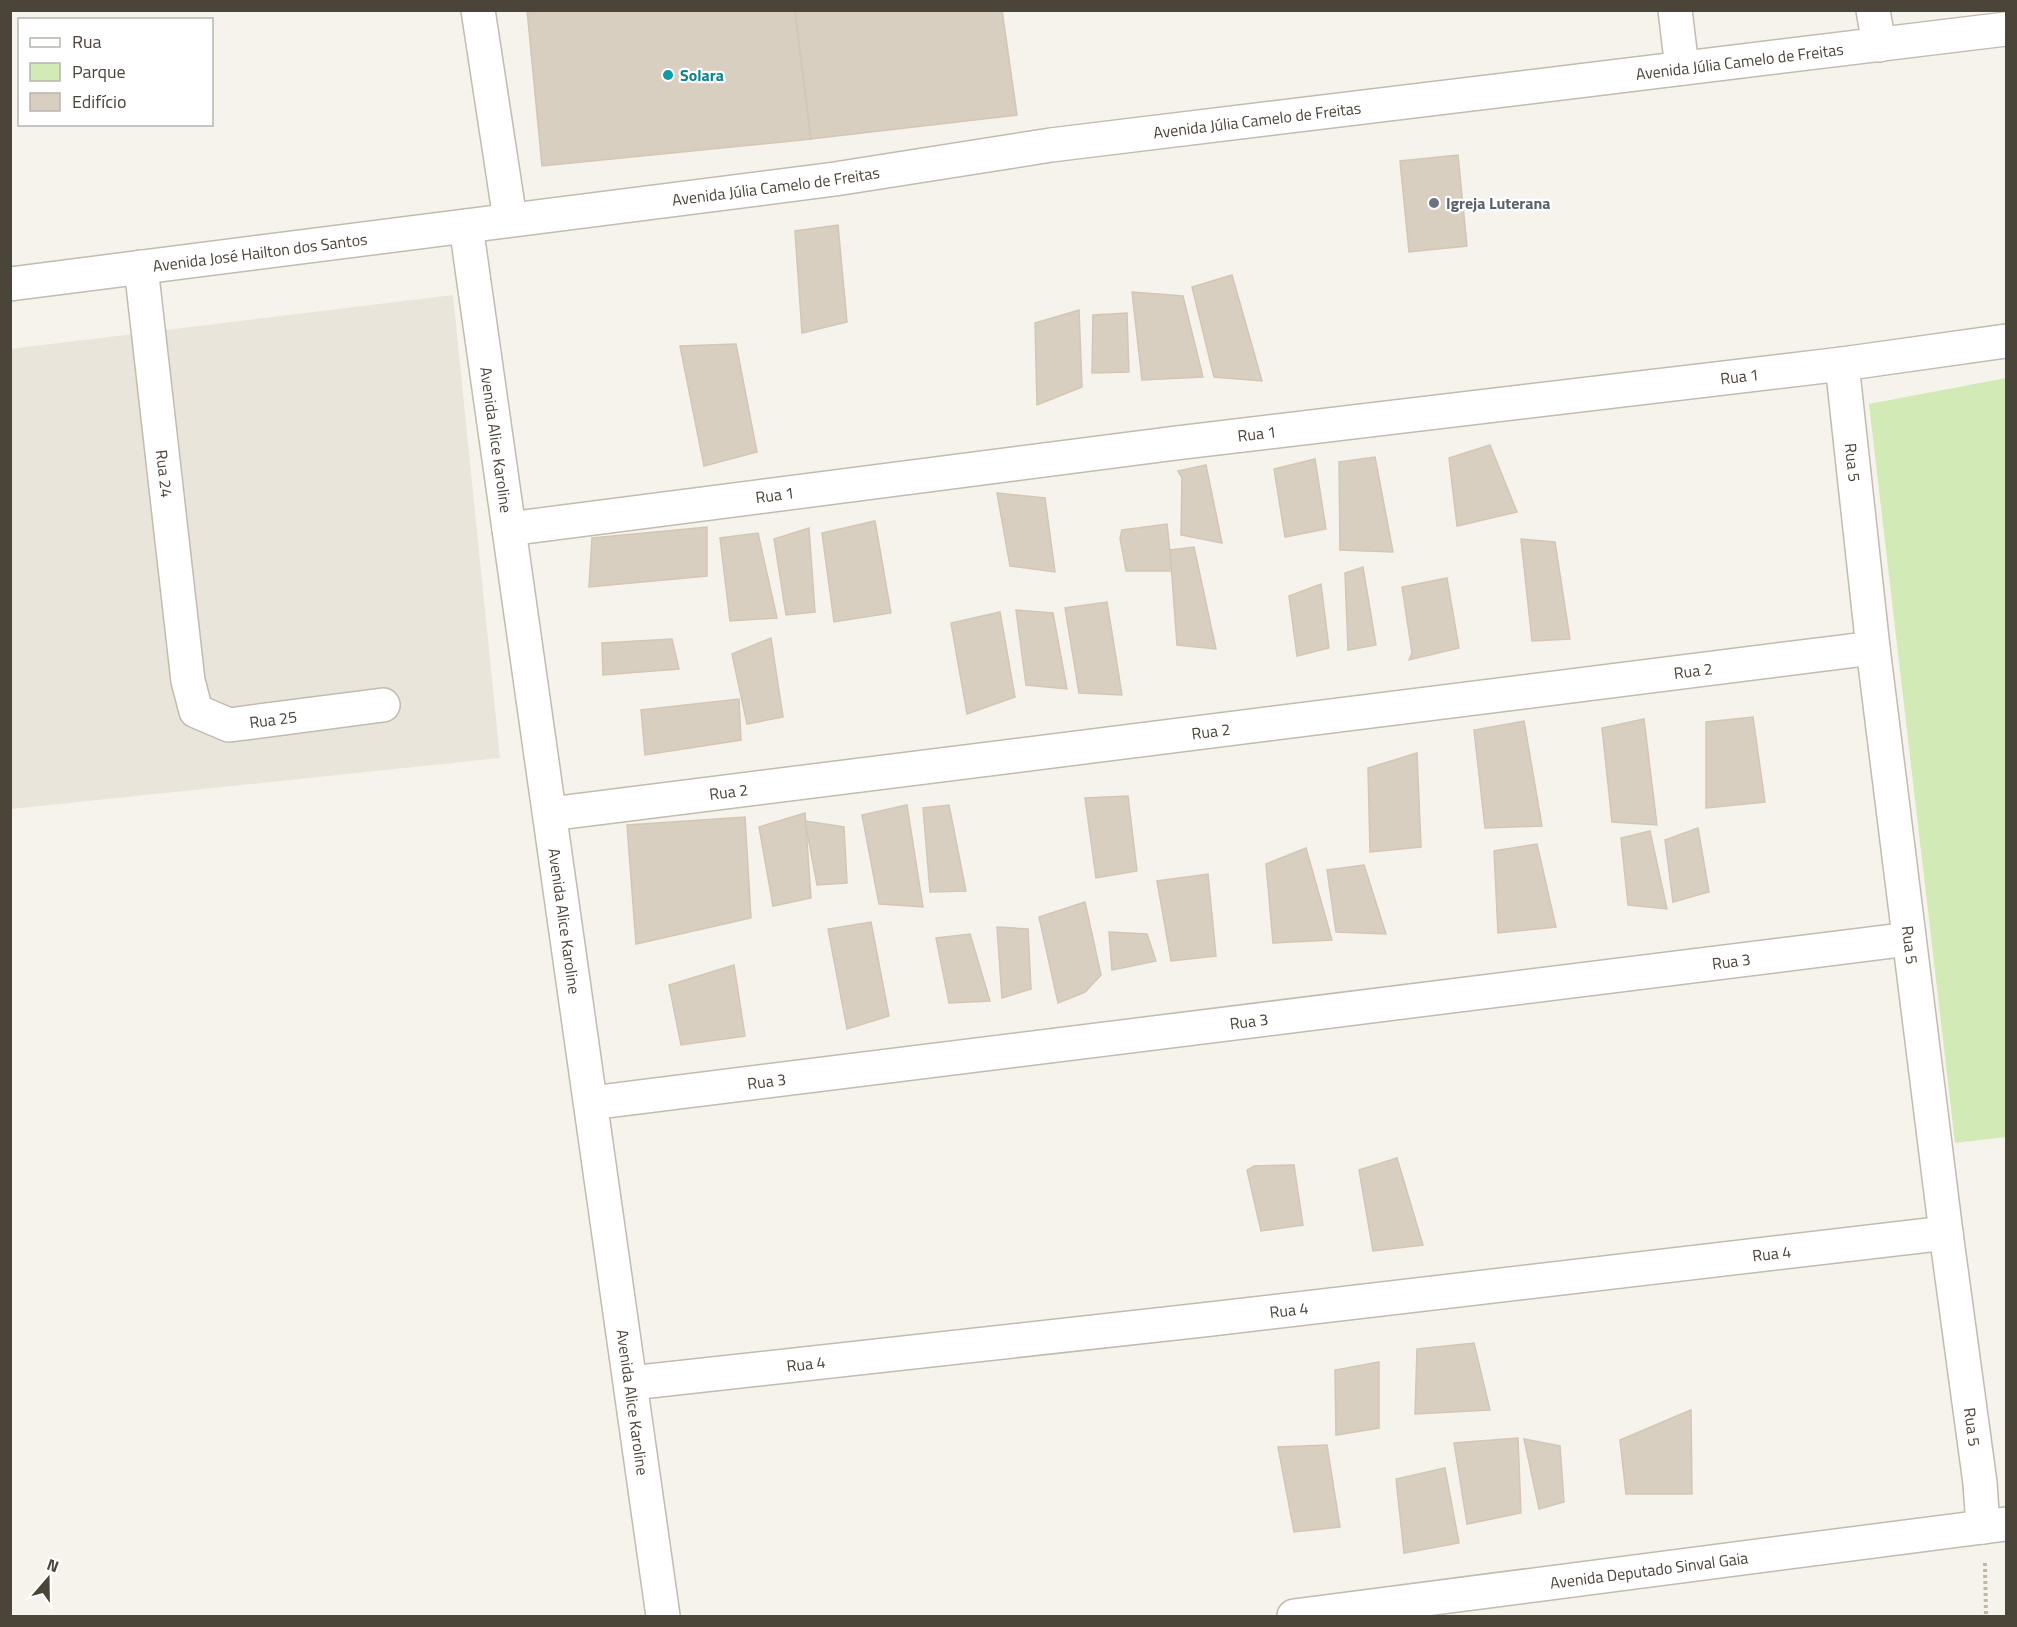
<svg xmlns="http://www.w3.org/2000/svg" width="2017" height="1627" viewBox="0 0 2017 1627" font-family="'Titillium Web',sans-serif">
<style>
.residential{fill:#eae5da}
.green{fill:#d2eab5}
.building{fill:#d8cfc1;stroke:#d3c7b4;stroke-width:1.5}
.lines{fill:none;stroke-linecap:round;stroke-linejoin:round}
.minor-casing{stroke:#c2bbae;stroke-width:36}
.tertiary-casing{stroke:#c2bbae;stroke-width:36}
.path{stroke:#c4b79f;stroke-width:4;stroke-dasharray:3 3;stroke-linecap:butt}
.minor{stroke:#fff;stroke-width:33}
.tertiary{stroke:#fff;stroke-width:33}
.culture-dot{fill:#0f9aa8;stroke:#fff;stroke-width:2}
.worship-dot{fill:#6b7280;stroke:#fff;stroke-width:2}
.labels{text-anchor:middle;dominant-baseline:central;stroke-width:4.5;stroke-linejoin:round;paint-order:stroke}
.street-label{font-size:16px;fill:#4b4439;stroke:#fff}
.culture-label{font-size:16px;font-weight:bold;fill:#0d838f;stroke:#fff;text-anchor:start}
.worship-label{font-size:16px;font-weight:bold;fill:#5b616d;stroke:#fff;text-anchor:start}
</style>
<rect width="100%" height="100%" fill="#f6f3ec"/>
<!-- residential -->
<path class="residential" d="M453,295L500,758L11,809L10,349Z"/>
<!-- green -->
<path class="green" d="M2006,378V1137L1955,1143L1869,404Z"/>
<!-- building -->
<g class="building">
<path d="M527,10H795L811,139L542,166Z"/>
<path d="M795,10H1002L1017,115L811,139Z"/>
<path d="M1458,155L1467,246L1409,252L1400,161Z"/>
<path d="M838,225L847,322L802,333L795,231Z"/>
<path d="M1232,275L1262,381L1214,377L1192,287Z"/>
<path d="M1132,292L1183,296L1203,377L1142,380Z"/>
<path d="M1079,310L1082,387L1037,405L1035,323Z"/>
<path d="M1127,313L1129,372L1092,373L1093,315Z"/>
<path d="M736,344L757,452L704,466L680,346Z"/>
<path d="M1490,445L1517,512L1457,526L1449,458Z"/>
<path d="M1375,457L1393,552L1340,550L1339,462Z"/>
<path d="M1315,459L1326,529L1285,537L1274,469Z"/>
<path d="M1206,465L1222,543L1181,535L1182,478L1178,471Z"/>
<path d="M997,493L1045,498L1055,572L1010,566Z"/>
<path d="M875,521L891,613L834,622L822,533Z"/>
<path d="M1167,524L1172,571H1126L1120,538L1122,530Z"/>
<path d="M707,527V576L589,587L592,538Z"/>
<path d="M809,528L815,612L786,615L774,539Z"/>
<path d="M758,533L777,618L730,621L720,538Z"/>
<path d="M1521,539L1555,542L1570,639L1532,641Z"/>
<path d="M1194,547L1216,649L1177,645L1170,550Z"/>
<path d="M1363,567L1376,645L1348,650L1345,573Z"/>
<path d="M1447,578L1459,648L1409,660L1412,653L1402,587Z"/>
<path d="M1321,584L1329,648L1297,656L1289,596Z"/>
<path d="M1107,602L1122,695L1079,693L1065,608Z"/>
<path d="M1016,610L1053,613L1067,689L1026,685Z"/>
<path d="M1000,612L1015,697L967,714L951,623Z"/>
<path d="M771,638L783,717L747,724L732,654Z"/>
<path d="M672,639L679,669L603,675L602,643Z"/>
<path d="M739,699L741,740L645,755L641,710Z"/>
<path d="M1753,717L1765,802L1706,808V722Z"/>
<path d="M1644,719L1657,825L1612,822L1602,728Z"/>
<path d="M1524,721L1542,826L1485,828L1474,730Z"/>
<path d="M1417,753L1421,847L1370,852L1368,768Z"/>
<path d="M1128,796L1137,871L1096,878L1085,798Z"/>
<path d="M907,805L923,907L879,904L862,815Z"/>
<path d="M949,805L966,891L930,892L923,808Z"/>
<path d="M805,813L811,898L773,906L759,827Z"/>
<path d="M745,817L751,918L636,944L627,825Z"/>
<path d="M805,821L844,827L847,883L817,885Z"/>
<path d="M1698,828L1709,892L1673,902L1665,840Z"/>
<path d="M1650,831L1667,909L1628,905L1621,838Z"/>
<path d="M1537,844L1556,927L1498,933L1494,851Z"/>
<path d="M1306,848L1332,940L1273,943L1266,864Z"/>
<path d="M1364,865L1386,934L1336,932L1327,870Z"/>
<path d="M1208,874L1216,956L1171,961L1157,881Z"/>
<path d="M1085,902L1101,975L1085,992L1058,1003L1039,917Z"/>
<path d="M871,922L889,1016L847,1029L828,929Z"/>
<path d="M997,927L1028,929L1031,989L1002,998Z"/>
<path d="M1109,932L1147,934L1156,961L1112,970Z"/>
<path d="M970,934L990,1001L949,1003L936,938Z"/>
<path d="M734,965L745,1036L681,1045L669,985Z"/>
<path d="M1397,1158L1423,1245L1373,1251L1359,1170Z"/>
<path d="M1294,1165L1303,1225L1261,1231L1247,1170L1254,1166Z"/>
<path d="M1474,1343L1490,1410L1415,1414L1417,1349Z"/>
<path d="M1379,1362V1428L1336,1435L1335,1370Z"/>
<path d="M1691,1410L1692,1494H1626L1620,1440Z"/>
<path d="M1518,1438L1521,1513L1467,1524L1454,1443Z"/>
<path d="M1524,1439L1560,1446L1564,1502L1539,1509Z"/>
<path d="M1327,1445L1340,1527L1294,1532L1278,1447Z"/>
<path d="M1445,1468L1459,1543L1404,1553L1396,1479Z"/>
</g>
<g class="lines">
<!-- minor casing -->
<g class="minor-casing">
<g id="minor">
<path d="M1675,10L1682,68"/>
<path d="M1873,10L1879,45"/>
<path id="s1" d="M141,267L188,681L196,711L229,725L383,705"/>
<path id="s2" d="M1842,364L1873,648L1946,1233L1980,1483L1983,1527"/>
<path id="s3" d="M509,529L1176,443L1842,364L2006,341"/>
<path id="s4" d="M550,814L1873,648"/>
<path id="s5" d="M591,1103L1909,939"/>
<path id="s6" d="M631,1383L1211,1319L1946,1233"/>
</g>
</g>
<!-- tertiary casing -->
<g class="tertiary-casing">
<g id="tertiary">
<path d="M478,10L510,219"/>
<path id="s7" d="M466,226L663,1616"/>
<path id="s8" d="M10,284L835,179L1051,145L2006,29"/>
<path id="s9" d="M1294,1616L2006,1524"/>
</g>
</g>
<!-- path -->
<path class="path" d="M1985,1563L1986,1616"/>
<!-- minor -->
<use href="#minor" class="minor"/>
<!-- tertiary -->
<use href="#tertiary" class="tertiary"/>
</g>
<!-- markers -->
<circle class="culture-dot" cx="668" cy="75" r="6"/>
<circle class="worship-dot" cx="1434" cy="203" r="6"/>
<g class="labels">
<!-- street labels -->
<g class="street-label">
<text stroke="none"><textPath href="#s8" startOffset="1744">Avenida Júlia Camelo de Freitas</textPath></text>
<text stroke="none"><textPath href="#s8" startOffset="1258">Avenida Júlia Camelo de Freitas</textPath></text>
<text stroke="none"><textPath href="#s8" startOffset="772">Avenida Júlia Camelo de Freitas</textPath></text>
<text stroke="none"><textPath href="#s8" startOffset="252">Avenida José Hailton dos Santos</textPath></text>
<text stroke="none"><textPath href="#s3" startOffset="1240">Rua 1</textPath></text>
<text stroke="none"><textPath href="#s3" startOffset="754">Rua 1</textPath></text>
<text stroke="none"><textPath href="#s7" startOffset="216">Avenida Alice Karoline</textPath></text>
<text stroke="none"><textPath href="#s2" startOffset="99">Rua 5</textPath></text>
<text stroke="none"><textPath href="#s1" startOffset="208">Rua 24</textPath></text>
<text stroke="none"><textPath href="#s3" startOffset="268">Rua 1</textPath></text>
<text stroke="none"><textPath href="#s4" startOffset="1152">Rua 2</textPath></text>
<text stroke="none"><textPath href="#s1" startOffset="528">Rua 25</textPath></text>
<text stroke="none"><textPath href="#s4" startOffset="666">Rua 2</textPath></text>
<text stroke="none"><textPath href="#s4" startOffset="180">Rua 2</textPath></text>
<text stroke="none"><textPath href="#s7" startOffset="702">Avenida Alice Karoline</textPath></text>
<text stroke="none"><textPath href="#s2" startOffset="585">Rua 5</textPath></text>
<text stroke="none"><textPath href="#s5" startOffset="1149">Rua 3</textPath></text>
<text stroke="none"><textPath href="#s5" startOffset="663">Rua 3</textPath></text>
<text stroke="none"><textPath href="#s5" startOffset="177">Rua 3</textPath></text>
<text stroke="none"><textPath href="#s6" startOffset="1148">Rua 4</textPath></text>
<text stroke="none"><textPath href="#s6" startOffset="662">Rua 4</textPath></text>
<text stroke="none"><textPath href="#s6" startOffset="176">Rua 4</textPath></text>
<text stroke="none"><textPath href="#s7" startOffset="1188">Avenida Alice Karoline</textPath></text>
<text stroke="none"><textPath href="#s2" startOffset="1071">Rua 5</textPath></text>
<text stroke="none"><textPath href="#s9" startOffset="358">Avenida Deputado Sinval Gaia</textPath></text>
</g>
<!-- culture labels -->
<g class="culture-label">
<text x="680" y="75">Solara</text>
</g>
<!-- worship labels -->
<g class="worship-label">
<text x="1446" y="203">Igreja Luterana</text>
</g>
</g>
<!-- border -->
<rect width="2017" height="1627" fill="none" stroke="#4b4439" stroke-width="24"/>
<!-- legend -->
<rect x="18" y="18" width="195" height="108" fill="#ffffff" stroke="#b7b4b0" stroke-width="1.5"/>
<rect x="30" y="38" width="30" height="9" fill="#ffffff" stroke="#b7b4b0" stroke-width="1.5"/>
<text x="72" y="48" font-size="18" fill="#4b4439">Rua</text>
<rect x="30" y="63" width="30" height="18" fill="#d2eab5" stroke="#b7b4b0" stroke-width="1.5"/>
<text x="72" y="78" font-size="18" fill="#4b4439">Parque</text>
<rect x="30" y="93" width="30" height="18" fill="#d8cfc1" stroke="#b7b4b0" stroke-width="1.5"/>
<text x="72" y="108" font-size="18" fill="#4b4439">Edifício</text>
<!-- north arrow -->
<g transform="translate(48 1579) rotate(20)" stroke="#ffffff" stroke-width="4.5" paint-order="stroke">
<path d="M0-4.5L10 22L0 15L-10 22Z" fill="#4b4439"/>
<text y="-9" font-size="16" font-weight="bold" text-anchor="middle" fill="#4b4439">N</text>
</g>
</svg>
